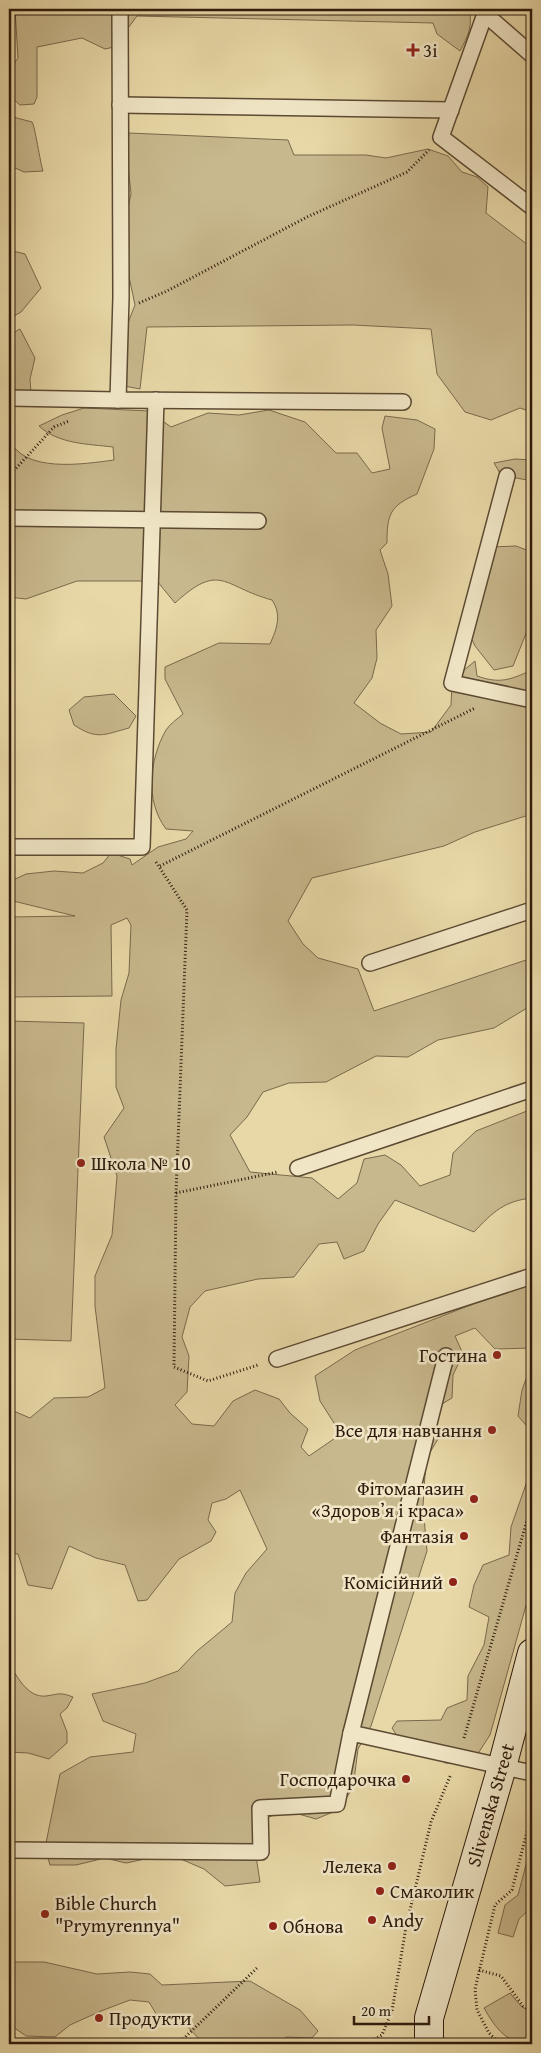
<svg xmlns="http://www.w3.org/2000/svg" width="541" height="2053" viewBox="0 0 541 2053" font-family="'Gentium Book Plus',serif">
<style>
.green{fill:#c8b88d;stroke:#7a694c}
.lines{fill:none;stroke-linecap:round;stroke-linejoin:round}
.lane-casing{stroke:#5c4a33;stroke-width:18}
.secondary-casing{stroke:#2d1a0c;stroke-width:30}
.path{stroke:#2d1a0c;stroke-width:3;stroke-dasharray:1 2.5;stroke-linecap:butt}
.lane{stroke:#f0e6c6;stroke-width:15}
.secondary{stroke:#f0e6c6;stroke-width:28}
.poi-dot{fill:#8f2418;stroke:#f0e6c6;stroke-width:2}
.labels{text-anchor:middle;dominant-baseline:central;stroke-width:5;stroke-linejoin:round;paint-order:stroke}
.poi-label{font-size:19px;fill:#2d1a0c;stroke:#f0e6c6;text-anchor:start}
.street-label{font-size:19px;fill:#2d1a0c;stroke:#f0e6c6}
</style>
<rect width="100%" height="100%" fill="#e8d8a7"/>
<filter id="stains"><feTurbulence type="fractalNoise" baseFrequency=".004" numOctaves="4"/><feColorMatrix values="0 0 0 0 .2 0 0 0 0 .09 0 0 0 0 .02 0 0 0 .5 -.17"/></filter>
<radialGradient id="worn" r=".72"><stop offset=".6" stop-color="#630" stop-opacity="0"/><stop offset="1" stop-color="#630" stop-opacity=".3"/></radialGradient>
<!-- green -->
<g class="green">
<path d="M15,9H469C473,26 468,36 460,51L437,34L433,23L137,16L114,47L105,49L82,38L37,47V97L34,104L20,105L11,97L13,86L10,69L18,58Z"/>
<path d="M13,117L32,122C35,126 40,162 43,171L24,172L13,167C7,151 6,132 13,117Z"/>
<path d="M129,133L288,140L294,155H366L386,158L428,149L448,156L462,172L477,177L488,187L486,213L532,248V412L520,408L491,420L465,412L437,374L431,329L353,325L147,327L140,389L124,386L126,328L135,305L128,272L129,238L126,217L131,194L127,155Z"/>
<path d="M9,250L25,254L41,288L21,312L9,319Z"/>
<path d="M20,329L35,358L30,379L32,406L9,404V335Z"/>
<path d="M84,408L149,411L171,427L208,413L239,415L269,410L305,422L336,453H357L372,473L390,469L382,428L385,416L417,420L435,429L434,449L417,494C390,506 387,514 387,543L380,550L388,574L392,606L376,630L377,658L372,678L354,703L380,723L401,734L431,732L451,705L452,683L457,676L475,661L477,676C500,684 510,680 532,670V814L475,832L444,846L312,878L288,921L303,944L318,958L358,969L374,1011L532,958V1005L494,1028L438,1040L408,1057L376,1056L326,1082L289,1083L263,1092L247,1117L230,1135L250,1172L312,1178L338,1199L357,1183L364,1159L385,1155L401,1165L420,1186L450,1175L453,1153L476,1131L532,1109V1198C504,1201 493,1212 474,1232L395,1200L378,1224L364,1251L344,1259L337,1242L319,1244L294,1277L258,1279L205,1291L190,1307L182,1337L189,1356L187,1392L175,1405L192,1424L214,1426L233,1401L255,1390L279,1399L290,1413L308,1429L301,1447L309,1456L341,1434L320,1401L315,1376L355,1350L532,1281V1348L495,1349L475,1328L455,1336L463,1354L453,1375L452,1398L432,1410L438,1439L426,1459L423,1506L427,1551L371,1726L358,1749L353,1788L338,1810L316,1819L295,1813L274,1815L264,1819L256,1856L260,1882L225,1886L204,1869L169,1854L126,1863L105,1858L76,1865H50L45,1848L60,1774L90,1757L133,1752L136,1734L103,1721L92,1694L145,1683L178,1671L197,1651L232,1622L235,1593L246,1573L267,1549L240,1490L226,1499L212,1503L208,1520L216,1532L211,1541L179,1559L147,1600L138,1601L125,1565L96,1558L69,1546L52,1589L28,1585L18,1554L9,1553V1409L30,1418L54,1398L88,1397L105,1388L95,1306V1276L112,1235L117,1176L104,1137L124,1108L116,1087V1049L121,1000L129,973L131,925L127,918L111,925L112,996L9,997V917L75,916L9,900V882L26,874L54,871L83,873L103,863L111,853L130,859L132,865L158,847L186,839L193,831L166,829C145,801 149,760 166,730C170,724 177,719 183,714L165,679V667L219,643L270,644C277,628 282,615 272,600C223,587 221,561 175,603L157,581H77L26,599L9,597V438C22,474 84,464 114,460L113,447C88,444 58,444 39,426L62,415Z"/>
<path d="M515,459L532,460V481L501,475L494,463Z"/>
<path d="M516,546L532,552V628L527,631L513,666L494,670L475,646L468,631C484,599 487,597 480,561L491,547Z"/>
<path d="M114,694L136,716L129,728C103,735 97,740 74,725L69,710L84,697Z"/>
<path d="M9,1021L84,1023L71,1341L9,1339Z"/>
<path d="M532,1363V1432L518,1416L522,1390Z"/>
<path d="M532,1467V1584L490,1735L479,1752L468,1763H445L430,1750L404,1747L392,1728L397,1721L441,1720L447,1708L467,1700L468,1676L484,1645L489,1617L469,1607L474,1585L483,1565L509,1555L511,1527Z"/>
<path d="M9,1663C17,1677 28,1698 46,1696C60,1694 60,1692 73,1697L67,1708L60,1714L67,1732V1743L49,1759L28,1753L9,1752Z"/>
<path d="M532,1842V1907L519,1919L513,1937L498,1933L505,1905L518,1895Z"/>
<path d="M13,1962H44L97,1974L130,1972L150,1974L162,1985L250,1981L300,2010L318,2031L312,2038L286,2037L280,2044H208L203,2043L184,2023L158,2017L149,2002L130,2000L101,2011L70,2025L55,2037L26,2036L9,2024V1964Z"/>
<path d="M510,1993L521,2006L532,2013V2044C507,2044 496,2029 484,2008Z"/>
</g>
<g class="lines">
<!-- lane casing -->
<g class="lane-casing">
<g id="lane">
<path d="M120,9L121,297L118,400L403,402"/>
<path d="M489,9L485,14L532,55"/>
<path d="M485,14L441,137L532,207"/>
<path d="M120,105L451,110"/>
<path d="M9,398L118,400"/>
<path d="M507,476L452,683L532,700"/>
<path d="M9,518L258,521"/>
<path d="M9,847H142L156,400"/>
<path d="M370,963L532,910"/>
<path d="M298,1168L532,1089"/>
<path d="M277,1359L532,1276"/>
<path d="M351,1733L446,1356"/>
<path d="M9,1850L261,1852L260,1808L337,1804L351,1733L532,1773"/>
</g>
</g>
<!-- secondary casing -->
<g class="secondary-casing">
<path id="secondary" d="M429,2044V2018L502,1767L532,1653"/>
</g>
<!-- path -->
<g class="path">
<path d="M139,303L167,291L307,217L407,172L429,150"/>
<path d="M9,476L54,427L69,421"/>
<path d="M156,862L187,910L176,1193L174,1367L208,1381L258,1365"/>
<path d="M160,866L475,708"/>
<path d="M176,1193L278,1172"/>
<path d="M464,1738L532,1503"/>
<path d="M479,1970L501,1976L523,2006L532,2011"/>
<path d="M9,2042L132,2044"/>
<path d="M178,2044L257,1968"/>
<path d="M365,2044L382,2035L392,2011L406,1927L431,1822L451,1774"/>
<path d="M500,2044L489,2033L477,2010L475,1989L495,1905L512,1890L532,1812"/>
</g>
<!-- lane -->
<use href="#lane" class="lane"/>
<!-- secondary -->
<use href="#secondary" class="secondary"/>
</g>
<!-- markers -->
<g class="poi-dot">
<path d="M410.5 42.5h5v5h5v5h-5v5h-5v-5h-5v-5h5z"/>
<circle cx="81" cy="1163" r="5"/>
<circle cx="497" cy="1355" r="5"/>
<circle cx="492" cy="1430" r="5"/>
<circle cx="474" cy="1499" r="5"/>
<circle cx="464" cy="1536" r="5"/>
<circle cx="453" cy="1582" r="5"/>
<circle cx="406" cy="1779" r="5"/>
<circle cx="392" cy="1866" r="5"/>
<circle cx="380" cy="1891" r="5"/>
<circle cx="45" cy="1914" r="5"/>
<circle cx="372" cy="1920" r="5"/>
<circle cx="273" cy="1926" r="5"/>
<circle cx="99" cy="2018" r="5"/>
</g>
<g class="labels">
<!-- poi labels -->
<g class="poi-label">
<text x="423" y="50">3i</text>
<text x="91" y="1163">Школа № 10</text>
<text x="487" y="1355" text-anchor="end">Гостина</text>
<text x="482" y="1430" text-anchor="end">Все для навчання</text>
<text x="464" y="1488" text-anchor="end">Фітомагазин<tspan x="464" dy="22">«Здоровʼя і краса»</tspan></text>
<text x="454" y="1536" text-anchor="end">Фантазія</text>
<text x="443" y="1582" text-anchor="end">Комісійний</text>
<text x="396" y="1779" text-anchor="end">Господарочка</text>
<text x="382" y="1866" text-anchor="end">Лелека</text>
<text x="390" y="1891">Смаколик</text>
<text x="55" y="1903">Bible Church<tspan x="55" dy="22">"Prymyrennya"</tspan></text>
<text x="382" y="1920">Andy</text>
<text x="283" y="1926">Обнова</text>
<text x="109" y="2018">Продукти</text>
</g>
<!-- street labels -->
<g class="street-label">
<text transform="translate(490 1805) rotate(-74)">Slivenska Street</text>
</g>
</g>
<!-- margin -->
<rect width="541" height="2053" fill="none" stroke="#e8d8a7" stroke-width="30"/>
<rect x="10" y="10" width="521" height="2033" fill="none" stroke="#2d1a0c" stroke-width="2.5"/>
<rect x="15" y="15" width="511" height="2023" fill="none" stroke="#2d1a0c"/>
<!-- scale -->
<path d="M354 2016v8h75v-8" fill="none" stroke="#2d1a0c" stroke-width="2.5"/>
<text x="361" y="2016" font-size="15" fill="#2d1a0c" stroke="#f0e6c6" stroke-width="4" paint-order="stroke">20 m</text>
<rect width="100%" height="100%" filter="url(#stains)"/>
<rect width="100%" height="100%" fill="url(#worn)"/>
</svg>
